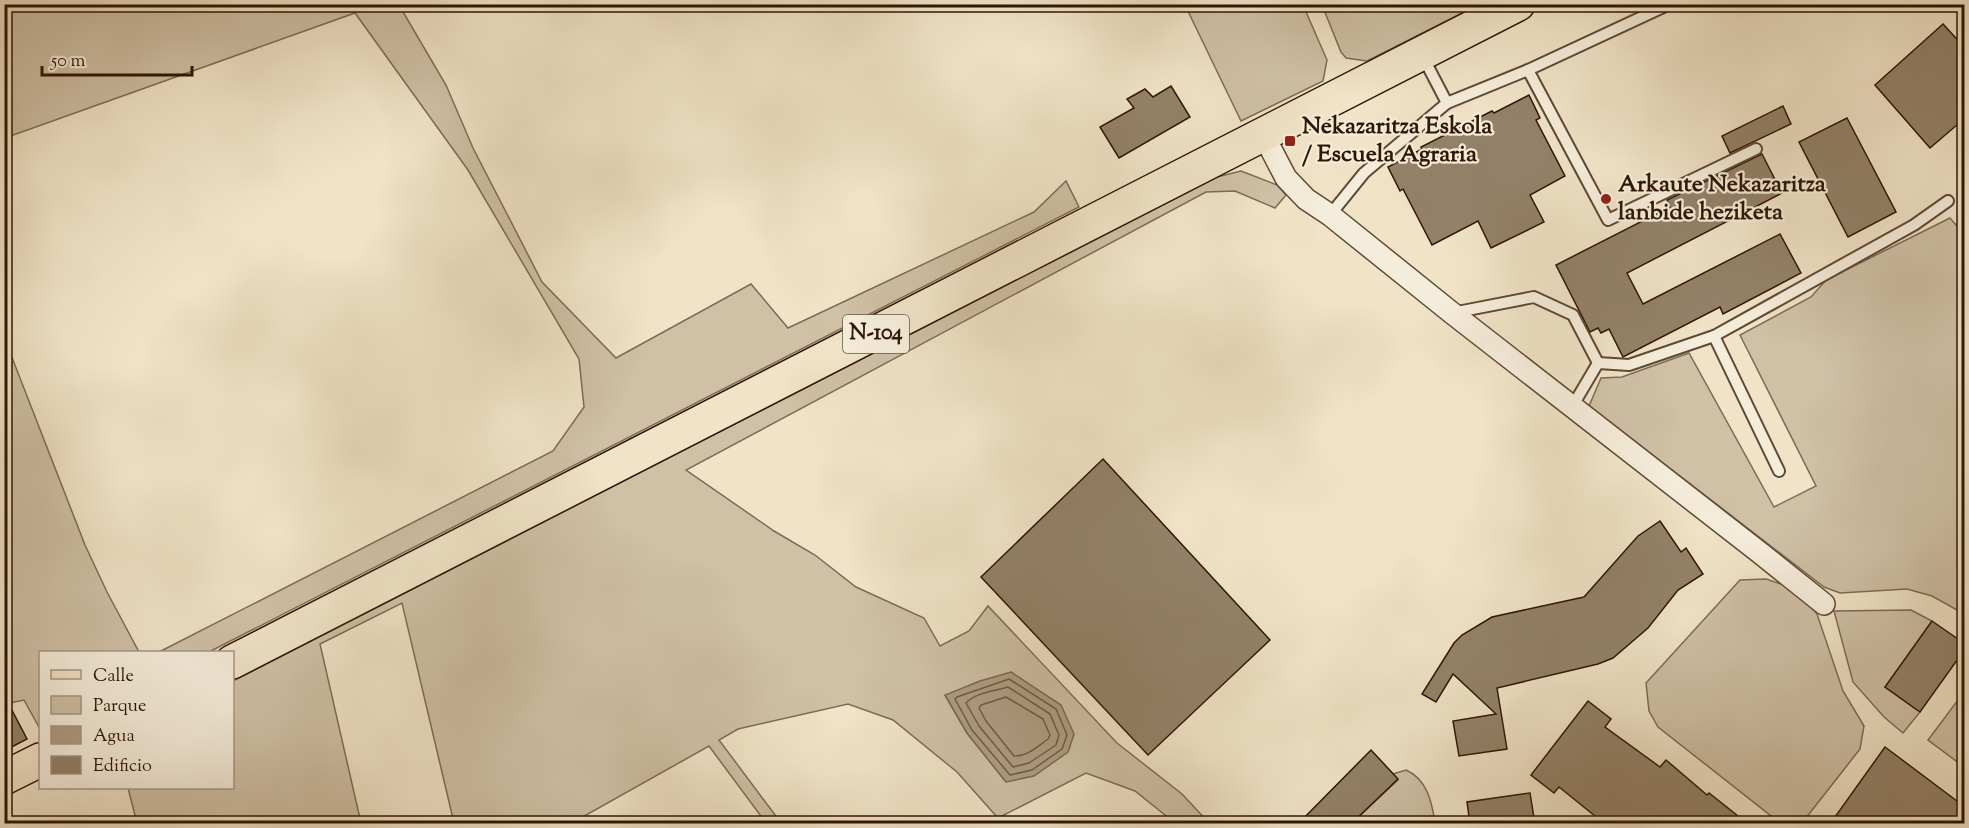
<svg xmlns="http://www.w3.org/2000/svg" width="1969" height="828" viewBox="0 0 1969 828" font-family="'Sorts Mill Goudy',serif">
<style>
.green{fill:#cfc0a6;stroke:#7f6b54;stroke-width:1.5;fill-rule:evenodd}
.water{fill:#ae9d84;stroke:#7b6750;stroke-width:1.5}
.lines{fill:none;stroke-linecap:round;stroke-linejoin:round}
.shore{stroke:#6e5a44;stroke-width:1.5}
.building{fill:#938169;stroke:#2f1603;stroke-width:1.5}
.lane-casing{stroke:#5f4934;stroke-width:14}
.street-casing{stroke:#5f4934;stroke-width:24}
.primary-casing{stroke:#2f1603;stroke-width:36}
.lane{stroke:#f5eddb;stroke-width:10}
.street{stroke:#f5eddb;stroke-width:21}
.primary{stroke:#f0e3c7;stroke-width:33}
.poi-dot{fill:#8f2418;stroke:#f5eddb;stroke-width:2}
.labels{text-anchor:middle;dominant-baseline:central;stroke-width:4.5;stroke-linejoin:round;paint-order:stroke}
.shield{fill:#f5eddb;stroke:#6a5644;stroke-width:1.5}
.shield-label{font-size:22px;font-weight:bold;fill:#2f1603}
.poi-label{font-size:24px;font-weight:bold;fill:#2f1603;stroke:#f5eddb;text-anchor:start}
</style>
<rect width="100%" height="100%" fill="#f0e3c7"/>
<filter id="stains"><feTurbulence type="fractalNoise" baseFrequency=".00333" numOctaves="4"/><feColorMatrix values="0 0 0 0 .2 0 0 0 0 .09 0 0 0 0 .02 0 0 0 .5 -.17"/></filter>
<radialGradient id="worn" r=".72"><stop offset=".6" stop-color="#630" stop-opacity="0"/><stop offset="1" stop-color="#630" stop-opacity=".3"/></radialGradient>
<!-- green -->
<g class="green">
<path d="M4,5H399L446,85L473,148L542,282L616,358L751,284L788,328L1034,212L1066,181L1079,207L209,652H159L553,451L584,407L579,359L468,170L355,13L5,138Z"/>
<path d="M1185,5H1303L1327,60L1323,81L1241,121Z"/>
<path d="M1322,5H1478L1367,61L1346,58L1341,52Z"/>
<path d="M1241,171L1277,185L1286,195L1275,208L1235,191L1206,192L686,470L774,531L815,555L856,587L924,618L940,646L969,631L988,606L1117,743L1182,794L1209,823H1175L1135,791L1086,773L998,818L957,772L893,720L848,704L738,729L719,740L781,823H766L709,746L572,823H454L402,603L320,644L361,823H137L128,788H232L233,681L1217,177ZM945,695L1006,782L967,733Z"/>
<path d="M1950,218L1964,234V614L1932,596L1907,589L1840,593L1824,587L1589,406L1601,378L1622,377L1689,353L1774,507L1816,486L1740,335L1811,297L1826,280Z"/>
<path d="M4,337L85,545L107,592L139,652H40V729L24,700L5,704Z"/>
<path d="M1766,579L1796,589L1817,614L1843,691L1864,726L1860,749L1802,823H1780L1658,727L1649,711L1646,683L1740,580Z"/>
<path d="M1911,610L1932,621L1885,687L1920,712L1903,733L1884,717L1853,682L1834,611Z"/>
<path d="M1964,692V767L1928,740Z"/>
<path d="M1406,770C1427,779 1432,802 1435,823L1351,824L1398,780L1393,774Z"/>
</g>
<!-- water -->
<path class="water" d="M1011,672L1061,705L1074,734L1068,752L1034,776L1006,782L967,733L945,695L980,681Z"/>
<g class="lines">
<!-- shore -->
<g class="shore">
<path d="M1009,679L1056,709L1067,735L1062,749L1032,770L1010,775L972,730L955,699L957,697Z"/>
<path d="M1008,687L1050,714L1059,735L1056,745L1029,763L1013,767L979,726L966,703C975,693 995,691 1008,687Z"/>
<path d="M1006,697L1043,719L1050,735L1048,739C1038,746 1027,757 1014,756L986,721L979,708L981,705Z"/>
</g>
</g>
<!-- building -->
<g class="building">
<path d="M1943,24L1965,48V118L1930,148L1875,85Z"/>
<path d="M1171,86L1190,117L1119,158L1100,127L1134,108L1127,99L1145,89L1153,97Z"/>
<path d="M1529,95L1540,118L1536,120L1565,176L1530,195L1544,222L1491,248L1478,221L1432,245L1403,189L1400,191L1388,167L1422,149L1421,147L1492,111L1494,113Z"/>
<path d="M1783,106L1791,124L1730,153L1722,136Z"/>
<path d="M1847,118L1896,212L1848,237L1799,142Z"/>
<path d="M1762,154L1782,193L1627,273L1643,304L1780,234L1801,273L1723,314L1720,307L1623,357L1609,329L1601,333L1598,328L1590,332L1556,265L1670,207L1667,200Z"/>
<path d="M1103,459L1270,640L1148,755L981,577Z"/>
<path d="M1660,521L1681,552L1686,548L1703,574L1678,590L1648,628L1613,658L1598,664L1497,688L1507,749L1459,756L1453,721L1496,714L1453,674L1436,702L1422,694L1454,643L1462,635L1492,617L1584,597L1638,536Z"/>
<path d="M1932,621L1965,644V649L1920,712L1885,687Z"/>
<path d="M4,695L27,739L4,751Z"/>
<path d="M1588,701L1611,719L1605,727L1660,767L1666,760L1707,795L1709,793L1748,824H1605L1559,787L1554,793L1531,775Z"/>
<path d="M1885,747L1965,807V824H1830Z"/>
<path d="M1371,750L1398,779L1351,824H1298Z"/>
<path d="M1530,793L1535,824H1470L1467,802Z"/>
</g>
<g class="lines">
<!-- lane casing -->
<g class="lane-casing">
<g id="lane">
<path d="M1423,57L1447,103L1528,70L1608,220L1756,149"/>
<path d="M1528,70L1670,4"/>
<path d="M1330,215L1364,173L1447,103"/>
<path d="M1452,313L1534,297L1573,315L1598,363L1572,407"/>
<path d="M1714,336L1914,225L1948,201"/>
<path d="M1598,363L1629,365L1714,336L1779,471"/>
</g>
</g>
<!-- street casing -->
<g class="street-casing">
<path id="street" d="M1263,134L1286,178L1306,199L1330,215L1452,313L1759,552L1824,604"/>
</g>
<!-- primary casing -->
<g class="primary-casing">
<g id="primary">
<path d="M232,662L1518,4"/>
<path d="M4,778L40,760"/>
</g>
</g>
<!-- lane -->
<use href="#lane" class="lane"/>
<!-- street -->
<use href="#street" class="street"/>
<!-- primary -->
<use href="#primary" class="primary"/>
</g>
<!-- markers -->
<g class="poi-dot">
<rect x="1284" y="135" width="12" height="12" rx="3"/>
<circle cx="1606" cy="199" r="6"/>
</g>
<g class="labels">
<!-- shield labels -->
<rect class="shield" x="843" y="315" width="66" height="38" rx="4.5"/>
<g class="shield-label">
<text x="876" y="334">N-104</text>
</g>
<!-- poi labels -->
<g class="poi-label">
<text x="1302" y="127">Nekazaritza Eskola<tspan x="1302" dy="28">/ Escuela Agraria</tspan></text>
<text x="1618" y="185">Arkaute Nekazaritza<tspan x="1618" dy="28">lanbide heziketa</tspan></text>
</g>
</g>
<!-- margin -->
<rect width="1969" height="828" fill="none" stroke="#f0e3c7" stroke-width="24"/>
<rect x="6" y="6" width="1957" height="816" fill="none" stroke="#2f1603" stroke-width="3"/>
<rect x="12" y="12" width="1945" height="804" fill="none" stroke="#2f1603" stroke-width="1.5"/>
<!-- legend -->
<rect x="39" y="651" width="195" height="138" fill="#f5eddb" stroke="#a69785" stroke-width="1.5"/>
<rect x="51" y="670" width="30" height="9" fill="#f0e3c7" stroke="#a69785" stroke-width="1.5"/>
<text x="93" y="681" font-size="18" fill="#2f1603">Calle</text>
<rect x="51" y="696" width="30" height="18" fill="#cfc0a6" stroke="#a69785" stroke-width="1.5"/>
<text x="93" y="711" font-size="18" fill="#2f1603">Parque</text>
<rect x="51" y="726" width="30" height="18" fill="#ae9d84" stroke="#a69785" stroke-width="1.5"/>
<text x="93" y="741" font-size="18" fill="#2f1603">Agua</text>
<rect x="51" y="756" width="30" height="18" fill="#938169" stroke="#a69785" stroke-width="1.5"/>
<text x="93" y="771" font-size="18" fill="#2f1603">Edificio</text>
<!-- scale -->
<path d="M42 66v9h150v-9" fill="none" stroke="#2f1603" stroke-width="3"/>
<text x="51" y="66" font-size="18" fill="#2f1603" stroke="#f5eddb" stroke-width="4.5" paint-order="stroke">50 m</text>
<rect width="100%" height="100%" filter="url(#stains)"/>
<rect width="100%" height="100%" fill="url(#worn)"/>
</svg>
